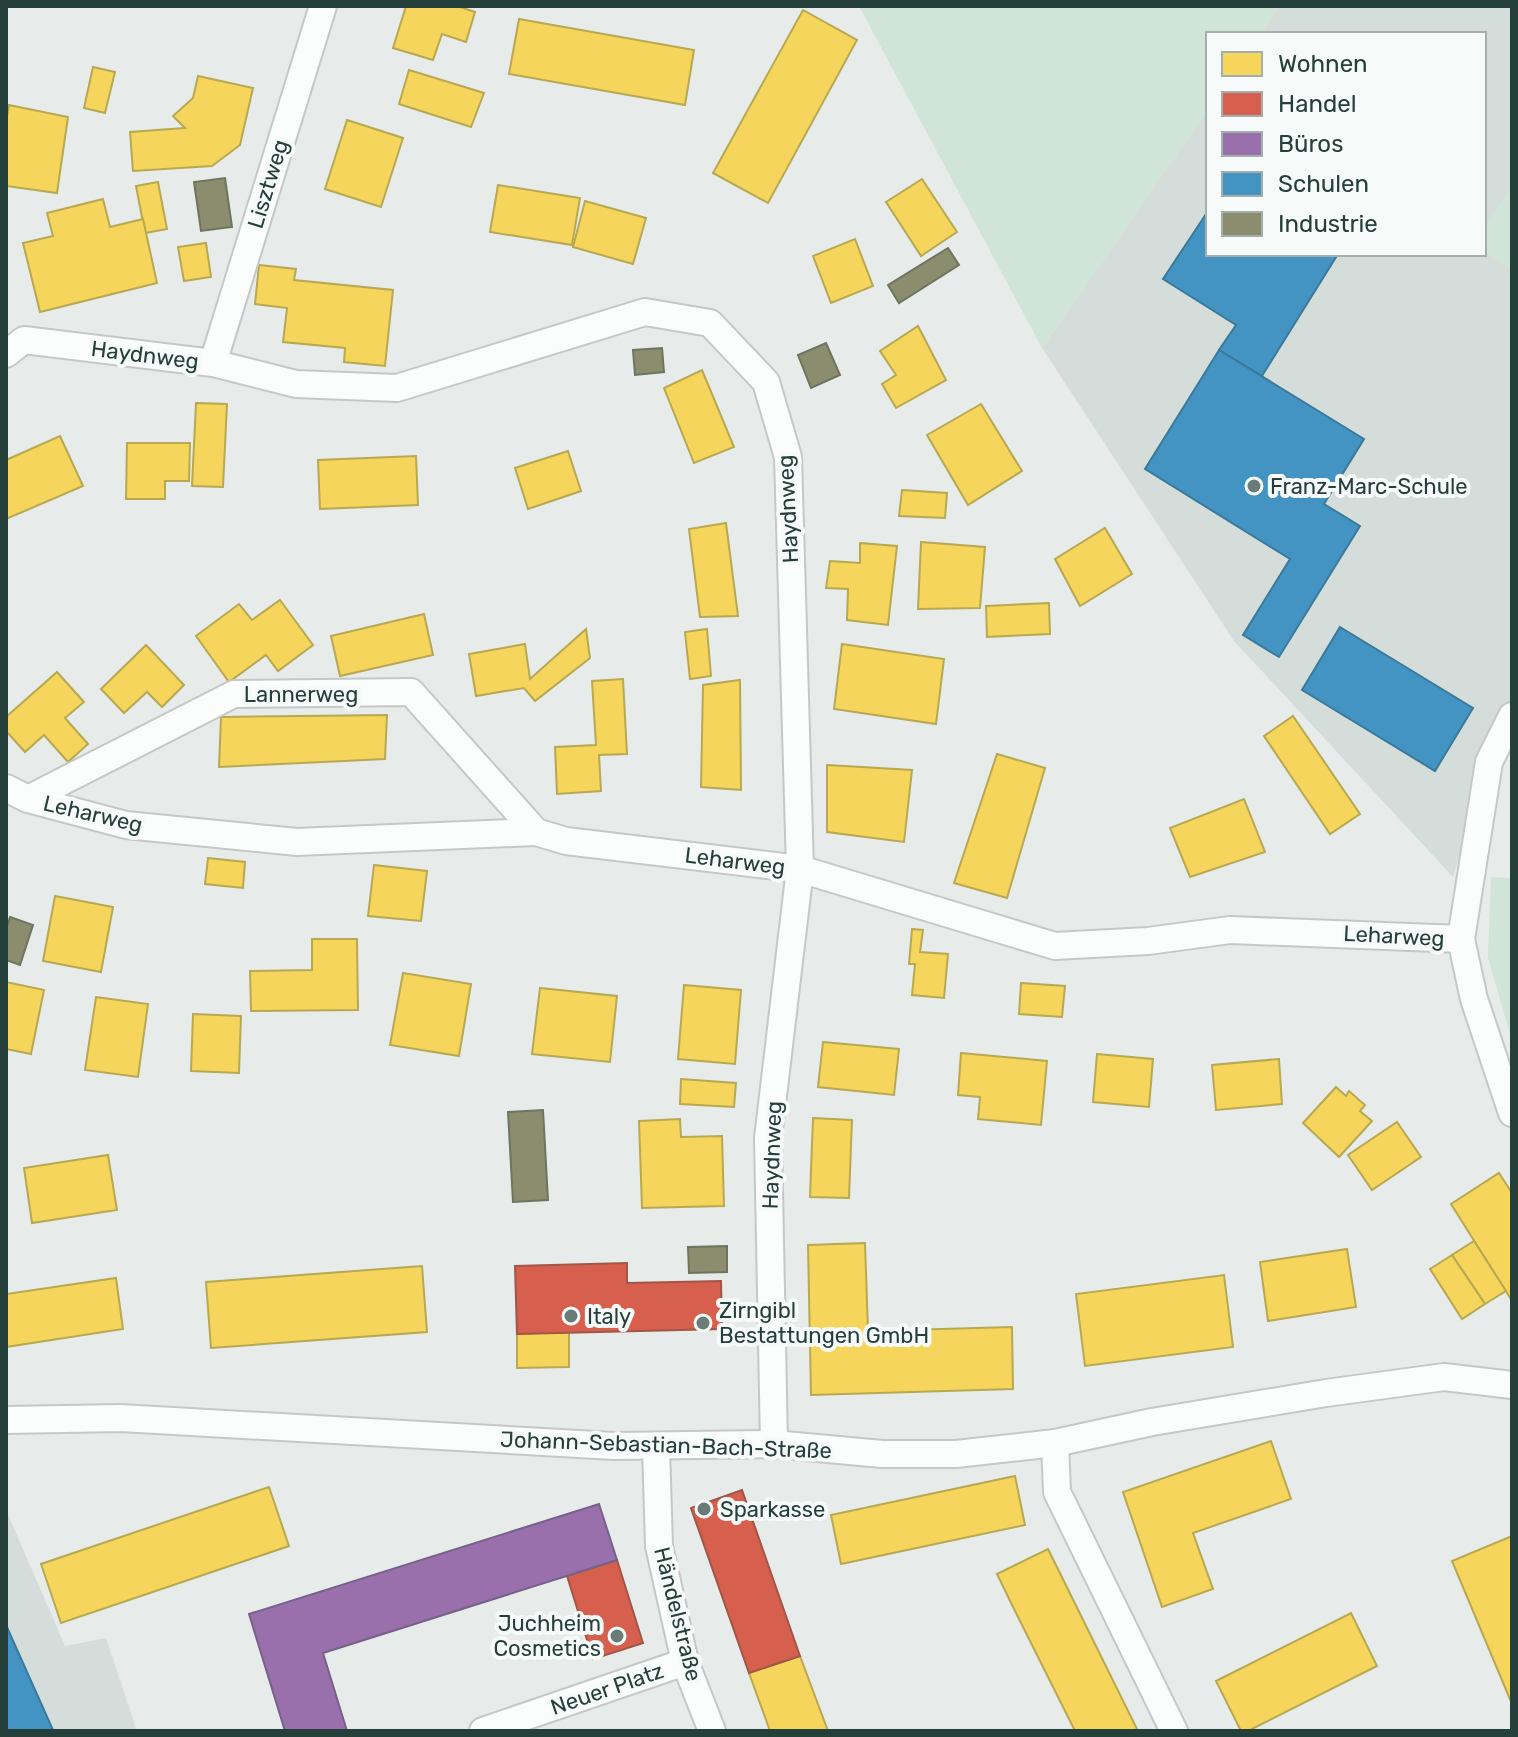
<svg xmlns="http://www.w3.org/2000/svg" width="1518" height="1737" viewBox="0 0 1518 1737" font-family="Rubik,sans-serif">
<style>
.built{fill:#d5ddda}
.green{fill:#d1e4d8}
.homes{fill:#f6d55c;stroke:#b7a852;stroke-width:2}
.shops{fill:#d6604d;stroke:#a15647;stroke-width:2}
.offices{fill:#9970ab;stroke:#766189;stroke-width:2}
.schools{fill:#4393c3;stroke:#3a7a9a;stroke-width:2}
.industry{fill:#8c8c6e;stroke:#6d755e;stroke-width:2}
.lines{fill:none;stroke-linecap:round;stroke-linejoin:round}
.street-casing{stroke:#c4c9c7;stroke-width:30}
.street{stroke:#fbfcfc;stroke-width:26}
.poi-dot{fill:#697c78;stroke:#f6faf8;stroke-width:3}
.labels{text-anchor:middle;dominant-baseline:central;stroke-width:8;stroke-linejoin:round;paint-order:stroke}
.street-label{font-size:22px;fill:#253f3a;stroke:#f6faf8}
.poi-label{font-size:22px;fill:#253f3a;stroke:#f6faf8;text-anchor:start}
</style>
<rect width="100%" height="100%" fill="#e7ecea"/>
<!-- built -->
<g class="built">
<path d="M1279,6H1512V716L1489,762L1453,877L1234,641L1042,348L1208,109V254H1484V34H1260Z"/>
<path d="M6,1510L65,1646L106,1638L137,1731H6Z"/>
</g>
<!-- green -->
<g class="green">
<path d="M859,6H1279L1260,34H1208V109L1042,348Z"/>
<path d="M1512,187V271L1484,252V228Z"/>
<path d="M1491,877L1512,878V1041L1488,958Z"/>
</g>
<!-- homes -->
<g class="homes">
<path d="M406,6H457L475,12L466,42L442,34L433,60L393,48Z"/>
<path d="M803,10L857,40L768,203L713,173Z"/>
<path d="M519,19L694,50L685,105L509,74Z"/>
<path d="M93,67L115,72L105,113L84,108Z"/>
<path d="M409,70L484,93L471,127L399,104Z"/>
<path d="M198,76L253,88L240,145L212,166L133,171L130,132L185,128L173,116L193,98Z"/>
<path d="M9,105L68,117L57,193L6,186V123Z"/>
<path d="M347,120L403,138L381,207L325,189Z"/>
<path d="M922,179L957,232L921,256L886,202Z"/>
<path d="M158,182L167,229L145,233L136,186Z"/>
<path d="M498,185L580,198L572,245L490,232Z"/>
<path d="M103,199L110,227L143,219L157,283L40,312L23,243L53,236L47,213Z"/>
<path d="M585,201L646,218L633,264L573,247Z"/>
<path d="M855,239L873,286L831,303L813,256Z"/>
<path d="M206,243L211,277L184,281L178,247Z"/>
<path d="M259,265L296,269L294,280L393,290L385,366L344,362L345,348L283,342L287,308L255,304Z"/>
<path d="M918,326L946,380L896,408L882,384L896,375L880,351Z"/>
<path d="M702,370L734,447L694,463L664,388Z"/>
<path d="M196,403L227,404L223,487L192,486Z"/>
<path d="M981,404L1022,471L968,505L927,435Z"/>
<path d="M60,436L83,486L6,519V460Z"/>
<path d="M127,443H190L189,481H165V499H126Z"/>
<path d="M568,451L581,491L528,509L515,468Z"/>
<path d="M416,456L418,505L320,509L318,460Z"/>
<path d="M902,490L947,493L945,518L899,516Z"/>
<path d="M726,523L738,616L700,617L689,529Z"/>
<path d="M1105,528L1132,574L1080,606L1055,559Z"/>
<path d="M921,542L985,547L980,608L918,609Z"/>
<path d="M860,543L897,546L888,625L847,620L848,589L826,588L830,561L860,563Z"/>
<path d="M280,600L313,645L278,671L266,655L229,682L196,636L239,604L252,620Z"/>
<path d="M1049,603L1050,634L987,637L986,606Z"/>
<path d="M424,614L433,655L340,676L331,636Z"/>
<path d="M586,629L590,658L535,701L524,688L476,696L469,654L525,644L530,679Z"/>
<path d="M707,629L711,676L690,679L685,632Z"/>
<path d="M842,644L944,659L936,724L834,709Z"/>
<path d="M146,645L184,685L162,707L147,692L124,713L101,689Z"/>
<path d="M57,672L84,702L65,718L88,744L68,762L44,735L25,752L6,731V717Z"/>
<path d="M623,679L627,754L599,755L601,791L557,794L555,747L596,745L592,681Z"/>
<path d="M740,680L741,790L701,787L703,685Z"/>
<path d="M387,715L385,759L219,767L221,717Z"/>
<path d="M1293,716L1360,814L1330,834L1264,736Z"/>
<path d="M997,754L1045,768L1007,898L954,883Z"/>
<path d="M827,765L912,770L904,842L827,832Z"/>
<path d="M1244,799L1265,852L1190,877L1170,828Z"/>
<path d="M208,858L245,862L243,888L205,884Z"/>
<path d="M374,865L427,871L421,921L368,916Z"/>
<path d="M55,896L113,907L101,972L43,961Z"/>
<path d="M912,929L923,930L920,952L948,954L944,998L912,995L915,964H909Z"/>
<path d="M312,939H357L358,1010L251,1011L250,971L312,970Z"/>
<path d="M403,973L471,984L459,1056L390,1045Z"/>
<path d="M6,982L44,990L31,1054L6,1049Z"/>
<path d="M1021,983L1065,986L1062,1017L1019,1014Z"/>
<path d="M684,985L741,990L735,1064L678,1059Z"/>
<path d="M540,988L617,996L610,1062L532,1054Z"/>
<path d="M96,997L148,1004L138,1077L85,1070Z"/>
<path d="M193,1014L241,1016L239,1073L191,1071Z"/>
<path d="M823,1042L899,1049L894,1095L818,1087Z"/>
<path d="M961,1053L1047,1061L1041,1125L978,1119L980,1097L958,1095Z"/>
<path d="M1097,1054L1153,1059L1149,1107L1093,1102Z"/>
<path d="M1279,1059L1282,1104L1216,1110L1212,1065Z"/>
<path d="M681,1079L736,1083L734,1107L680,1104Z"/>
<path d="M1336,1087L1346,1096L1349,1091L1365,1105L1360,1111L1372,1121L1339,1157L1303,1123Z"/>
<path d="M813,1118L852,1120L849,1198L810,1197Z"/>
<path d="M680,1119L681,1137L722,1136L724,1206L642,1208L639,1121Z"/>
<path d="M1397,1122L1421,1157L1372,1190L1348,1155Z"/>
<path d="M108,1155L117,1210L32,1223L24,1168Z"/>
<path d="M1499,1173L1512,1193V1301L1451,1204Z"/>
<path d="M1474,1241L1506,1291L1485,1304L1452,1255Z"/>
<path d="M865,1243L868,1331L1012,1327L1013,1389L811,1395L808,1245Z"/>
<path d="M1347,1249L1356,1307L1268,1321L1260,1262Z"/>
<path d="M1452,1255L1485,1304L1462,1319L1430,1269Z"/>
<path d="M422,1266L427,1332L211,1348L206,1282Z"/>
<path d="M1224,1275L1233,1347L1085,1366L1076,1294Z"/>
<path d="M116,1278L123,1329L6,1347V1294Z"/>
<path d="M569,1332V1367L517,1368V1334Z"/>
<path d="M1271,1441L1291,1499L1193,1533L1213,1589L1162,1607L1123,1492Z"/>
<path d="M1015,1476L1025,1525L841,1564L831,1515Z"/>
<path d="M269,1487L289,1546L61,1623L41,1564Z"/>
<path d="M1512,1536V1704L1452,1561Z"/>
<path d="M1048,1549L1138,1731H1075L1014,1609L997,1574Z"/>
<path d="M1351,1613L1377,1666L1248,1731H1241L1216,1681Z"/>
<path d="M800,1656L828,1731H770L749,1673Z"/>
</g>
<!-- shops -->
<g class="shops">
<path d="M627,1263V1283L721,1281L722,1329L517,1334L515,1266Z"/>
<path d="M742,1490L800,1656L749,1673L691,1508Z"/>
<path d="M617,1560L643,1643L593,1659L567,1576Z"/>
</g>
<!-- offices -->
<path class="offices" d="M599,1504L617,1560L323,1653L347,1731H285L249,1614Z"/>
<!-- schools -->
<g class="schools">
<path d="M1208,211V254H1338L1262,376L1219,350L1236,325L1163,279Z"/>
<path d="M1219,350L1364,439L1324,504L1360,526L1279,657L1243,635L1290,559L1145,469Z"/>
<path d="M1340,627L1473,708L1435,771L1302,690Z"/>
<path d="M6,1625L53,1730L51,1731H6Z"/>
</g>
<!-- industry -->
<g class="industry">
<path d="M225,178L232,227L201,231L194,182Z"/>
<path d="M948,248L959,265L899,303L888,285Z"/>
<path d="M826,343L840,375L811,388L798,355Z"/>
<path d="M662,348L664,372L635,375L633,350Z"/>
<path d="M10,917L33,925L20,965L6,960V930Z"/>
<path d="M543,1110L548,1200L513,1202L508,1112Z"/>
<path d="M727,1246V1272L689,1273L688,1247Z"/>
</g>
<g class="lines">
<!-- street casing -->
<g class="street-casing">
<g id="street">
<path d="M6,354L24,340L213,363L296,384L397,388L645,312L710,323L766,382L788,457L800,869L768,1138L774,1444"/>
<path d="M213,363L323,6"/>
<path d="M1512,716L1489,762L1461,939L1474,999L1512,1113"/>
<path d="M6,788L28,799L126,825L297,842L536,832L566,841L800,869L1055,946L1148,941L1230,930L1461,939"/>
<path d="M28,799L234,694L411,692L536,832"/>
<path d="M6,1420L121,1418L614,1446L774,1444L882,1454H956L1055,1443L1152,1422L1326,1393L1444,1377L1512,1385"/>
<path d="M1055,1443L1057,1492L1174,1731"/>
<path d="M656,1447L659,1546L685,1662L712,1731"/>
<path d="M483,1731L685,1662"/>
</g>
</g>
<!-- street -->
<use href="#street" class="street"/>
</g>
<!-- markers -->
<g class="poi-dot">
<circle cx="1254" cy="486" r="8"/>
<circle cx="571" cy="1316" r="8"/>
<circle cx="703" cy="1323" r="8"/>
<circle cx="704" cy="1509" r="8"/>
<circle cx="617" cy="1636" r="8"/>
</g>
<g class="labels">
<!-- street labels -->
<g class="street-label">
<text transform="translate(268 184) rotate(-73)">Lisztweg</text>
<text transform="translate(145 355) rotate(7)">Haydnweg</text>
<text transform="translate(788 509) rotate(-93)">Haydnweg</text>
<text x="301" y="694">Lannerweg</text>
<text transform="translate(93 814) rotate(13)">Leharweg</text>
<text transform="translate(735 861) rotate(7)">Leharweg</text>
<text transform="translate(1394 936) rotate(3)">Leharweg</text>
<text transform="translate(772 1155) rotate(-88)">Haydnweg</text>
<text transform="translate(666 1445) rotate(2)">Johann-Sebastian-Bach-Straße</text>
<text transform="translate(678 1614) rotate(76)">Händelstraße</text>
<text transform="translate(607 1689) rotate(-19)">Neuer Platz</text>
</g>
<!-- poi labels -->
<g class="poi-label">
<text x="1270" y="486">Franz-Marc-Schule</text>
<text x="719" y="1310">Zirngibl<tspan x="719" dy="25">Bestattungen GmbH</tspan></text>
<text x="587" y="1316">Italy</text>
<text x="720" y="1509">Sparkasse</text>
<text x="601" y="1623" text-anchor="end">Juchheim<tspan x="601" dy="25">Cosmetics</tspan></text>
</g>
</g>
<!-- border -->
<rect width="1518" height="1737" fill="none" stroke="#253f3a" stroke-width="16"/>
<!-- legend -->
<rect x="1206" y="32" width="280" height="224" fill="#f6faf8" stroke="#a2afac" stroke-width="2"/>
<rect x="1222" y="52" width="40" height="24" fill="#f6d55c" stroke="#a2afac" stroke-width="2"/>
<text x="1278" y="72" font-size="24" fill="#253f3a">Wohnen</text>
<rect x="1222" y="92" width="40" height="24" fill="#d6604d" stroke="#a2afac" stroke-width="2"/>
<text x="1278" y="112" font-size="24" fill="#253f3a">Handel</text>
<rect x="1222" y="132" width="40" height="24" fill="#9970ab" stroke="#a2afac" stroke-width="2"/>
<text x="1278" y="152" font-size="24" fill="#253f3a">Büros</text>
<rect x="1222" y="172" width="40" height="24" fill="#4393c3" stroke="#a2afac" stroke-width="2"/>
<text x="1278" y="192" font-size="24" fill="#253f3a">Schulen</text>
<rect x="1222" y="212" width="40" height="24" fill="#8c8c6e" stroke="#a2afac" stroke-width="2"/>
<text x="1278" y="232" font-size="24" fill="#253f3a">Industrie</text>
</svg>
